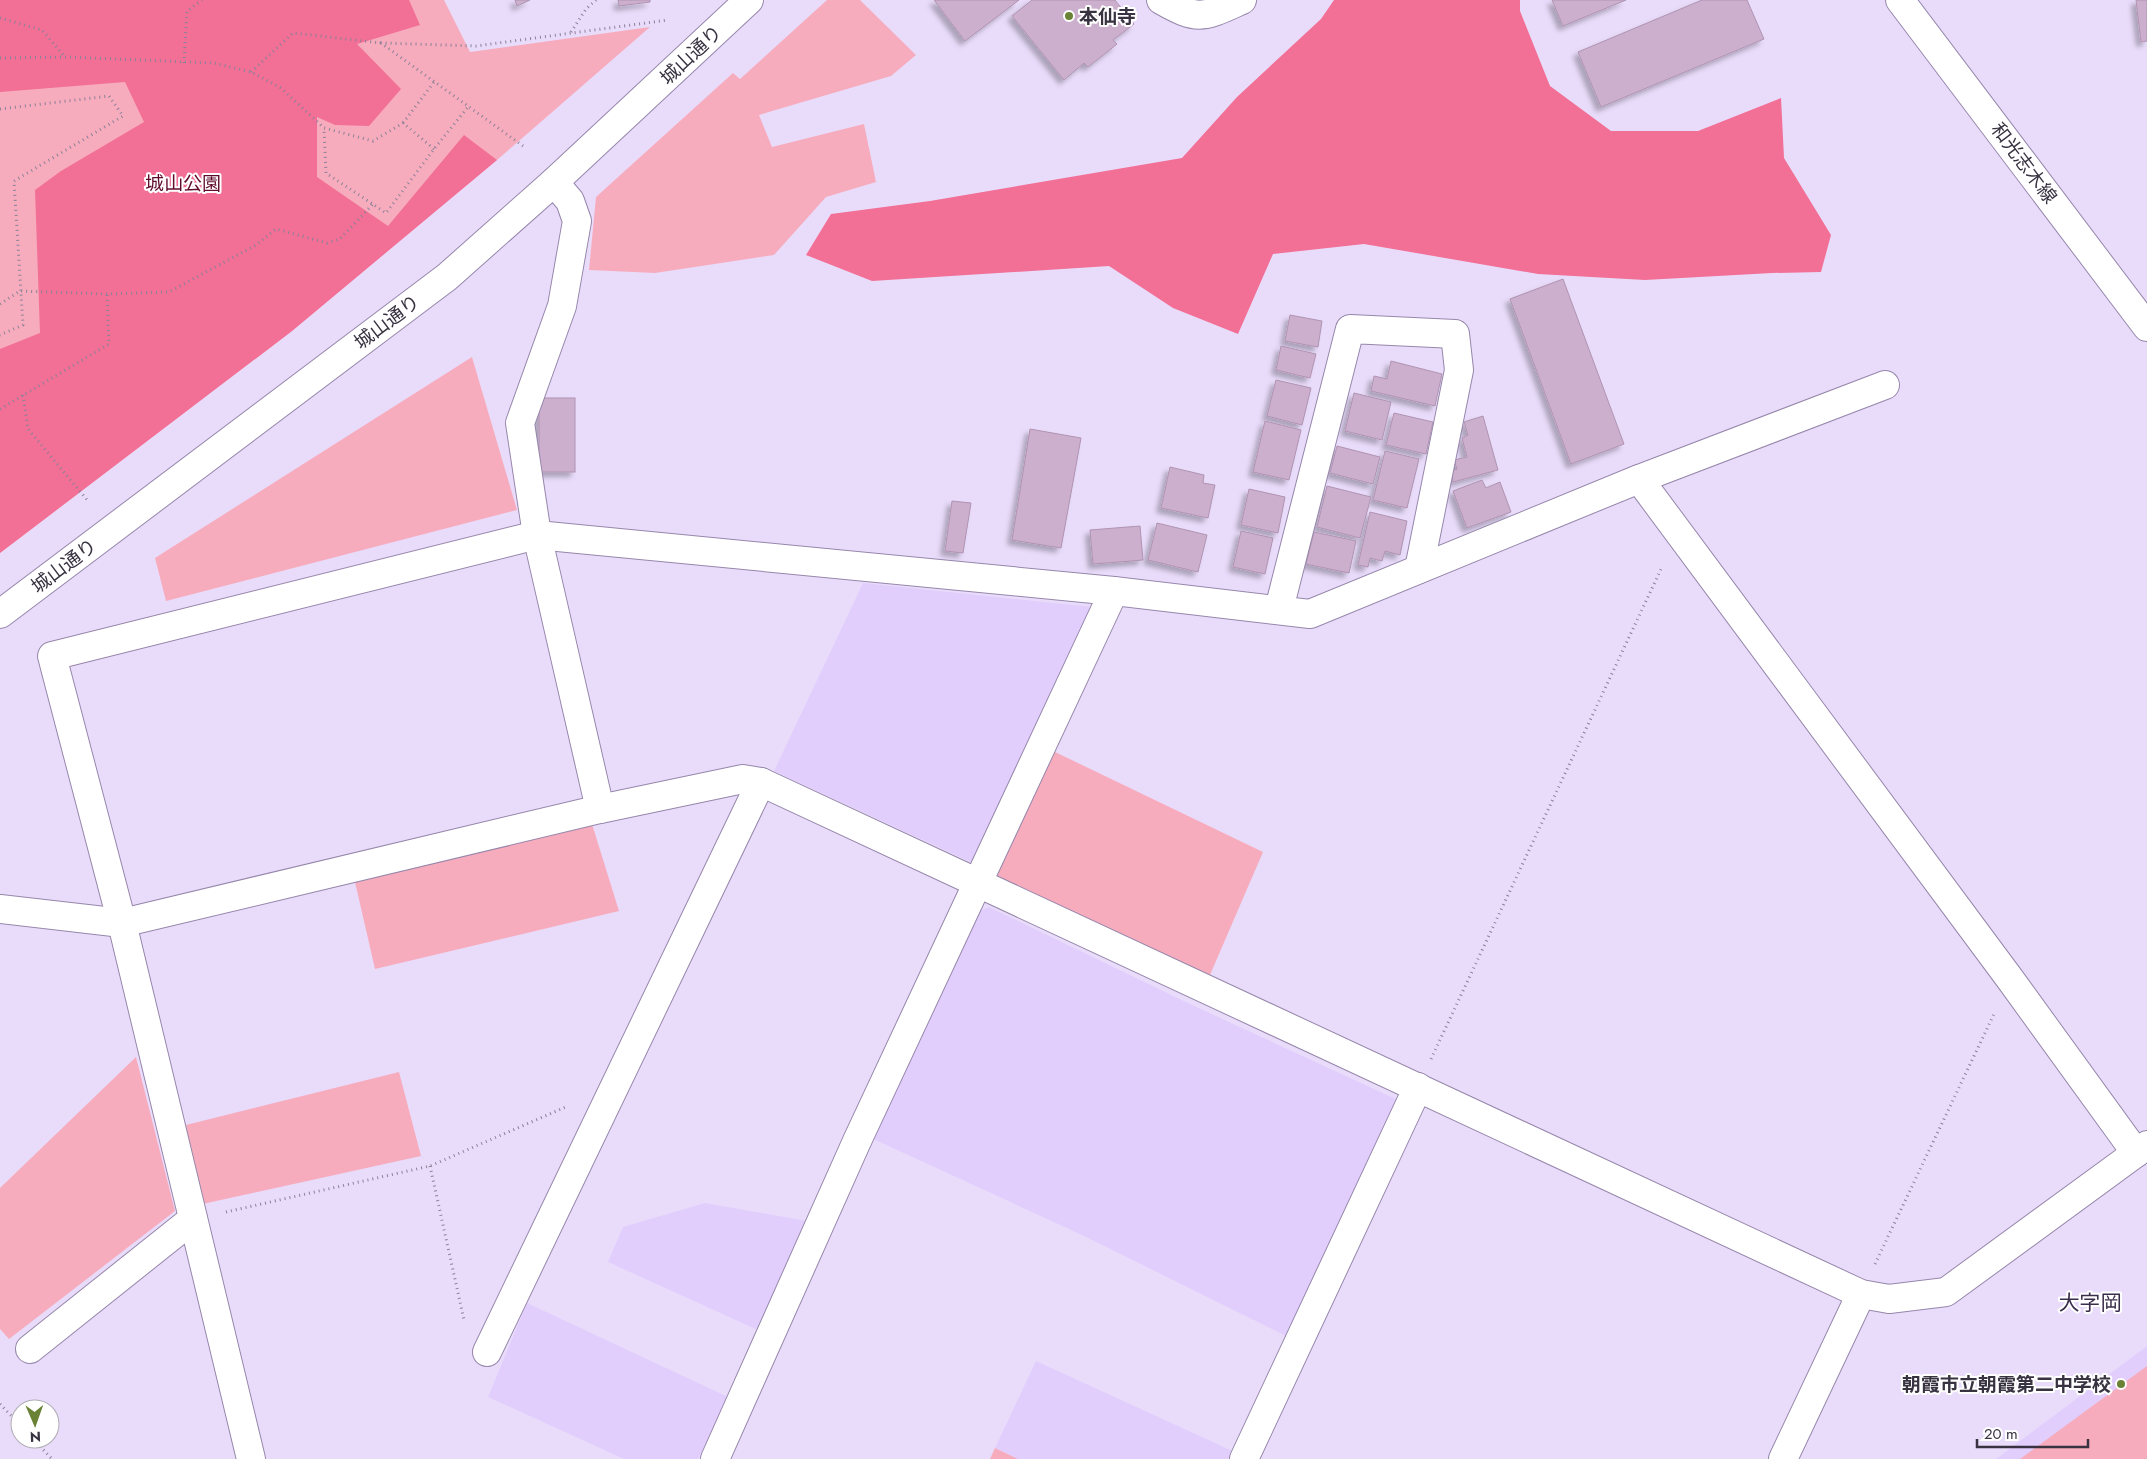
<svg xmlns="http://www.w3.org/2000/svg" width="2147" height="1459" viewBox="0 0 2147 1459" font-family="Jost,'Noto Sans JP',sans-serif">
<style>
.built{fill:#e1cefc}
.green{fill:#f7acbd}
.forest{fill:#f26f95}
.building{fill:#ccaecd;stroke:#b093b2;filter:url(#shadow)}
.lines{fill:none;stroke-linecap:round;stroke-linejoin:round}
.minor-casing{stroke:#9687ab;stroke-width:30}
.major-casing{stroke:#9687ab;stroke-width:30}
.path{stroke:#8b8298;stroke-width:3;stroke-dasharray:1 4;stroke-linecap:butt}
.minor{stroke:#fff;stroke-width:28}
.major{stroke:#fff;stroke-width:28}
.poi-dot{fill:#6a8235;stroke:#fff;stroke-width:2}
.labels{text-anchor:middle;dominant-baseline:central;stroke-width:4;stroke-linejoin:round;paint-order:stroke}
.poi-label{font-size:19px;font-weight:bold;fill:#383241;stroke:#fff;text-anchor:start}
.street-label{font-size:19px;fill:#383241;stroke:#fff}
.park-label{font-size:19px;fill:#5f0c2c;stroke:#fff}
.quarter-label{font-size:21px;fill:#3b2d4c;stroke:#fff}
</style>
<defs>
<filter id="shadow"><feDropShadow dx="-4.5" dy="4.5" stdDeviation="2.5" flood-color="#0004"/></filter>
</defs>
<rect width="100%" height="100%" fill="#e9dcfb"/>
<!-- built -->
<g class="built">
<path d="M863,583L1093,607L975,864L774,771Z"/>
<path d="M989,907L1190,1004L1398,1100L1286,1336L1082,1235L869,1137L977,912Z"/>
<path d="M705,1203L807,1221L760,1331L608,1262L623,1227Z"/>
<path d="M527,1303L728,1397L698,1459H624L488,1397Z"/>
<path d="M2147,1346V1459H1996L2044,1423Z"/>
<path d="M1036,1361L1237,1453L1234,1459H1018L995,1448Z"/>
</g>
<!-- green -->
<g class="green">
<path d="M0,0H444L470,52L650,27L497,160L292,331L0,553Z"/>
<path d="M827,0H860L916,55L891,76L759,115L772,147L864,124L876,182L826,197L774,255L655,273L589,270L596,197L733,73L740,79Z"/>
<path d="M472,357L517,510L166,601L155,558Z"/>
<path d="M1053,751L1263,852L1210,975L991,875Z"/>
<path d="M592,824L619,911L375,969L355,882Z"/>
<path d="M136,1057L175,1211L9,1339L0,1329V1188Z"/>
<path d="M399,1072L421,1156L198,1205L186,1125Z"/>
<path d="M2147,1366V1459H2020Z"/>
<path d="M995,1448L1018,1459H990Z"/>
</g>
<!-- forest -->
<g class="forest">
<path d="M0,0H409L420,25L357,44L401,89L369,126L335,125L317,117V177L388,226L464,135L497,160L292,331L0,553V349L40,333L35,190L61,171L144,122L125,82L0,92Z"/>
<path d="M1334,0H1520V11L1550,86L1611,131H1698L1781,98L1784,158L1831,235L1821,272L1772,273L1645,280L1538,274L1364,244L1273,254L1238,334L1173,308L1109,266L872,281L806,255L831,214L930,201L1182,158L1237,97L1321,19Z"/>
</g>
<!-- building -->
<g class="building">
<path d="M515,0H530L517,6Z"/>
<path d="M618,0H650V2L619,6Z"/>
<path d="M934,0H1019L965,41Z"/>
<path d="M1032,0H1115L1134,24L1113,40L1117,44L1088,67L1084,63L1064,80L1012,16Z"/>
<path d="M1552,0H1626L1563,26Z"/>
<path d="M1702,0H1747L1764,39L1601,107L1578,52Z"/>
<path d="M2136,0H2147V41L2141,42Z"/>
<path d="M1563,279L1624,444L1571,464L1510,299Z"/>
<path d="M1290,315L1322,321L1318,347L1285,341Z"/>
<path d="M1281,346L1316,354L1310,378L1276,370Z"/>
<path d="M1391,361L1442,374L1435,406L1371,391L1374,376L1387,379Z"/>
<path d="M1276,380L1311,388L1302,425L1267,416Z"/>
<path d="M1354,393L1391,402L1382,440L1345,431Z"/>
<rect x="539" y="398" width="36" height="74"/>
<path d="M1394,413L1433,422L1426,454L1386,445Z"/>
<path d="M1483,416L1498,470L1453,482L1451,471L1457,469L1454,460L1467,457L1462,438L1468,435L1464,422Z"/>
<path d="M1265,421L1301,430L1289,480L1253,472Z"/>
<path d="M1030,429L1081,438L1061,548L1012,540Z"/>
<path d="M1337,446L1380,457L1373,484L1330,473Z"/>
<path d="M1385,451L1419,459L1407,508L1373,500Z"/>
<path d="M1170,467L1204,475L1203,483L1215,485L1208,518L1161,508Z"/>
<path d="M1482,480L1486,488L1500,482L1511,512L1467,528L1453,491Z"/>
<path d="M1327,486L1371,497L1360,538L1317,527Z"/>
<path d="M1249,489L1285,497L1278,533L1241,525Z"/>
<path d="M952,501L971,503L963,553L945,551Z"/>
<path d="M1370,512L1407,521L1400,555L1385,551L1382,561L1370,558L1368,567L1358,565Z"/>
<path d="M1157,523L1207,535L1198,572L1148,560Z"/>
<path d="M1140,526L1143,560L1093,564L1090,530Z"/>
<path d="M1241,531L1273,538L1265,574L1233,567Z"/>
<path d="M1314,532L1356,541L1349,573L1306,564Z"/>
</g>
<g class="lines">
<!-- minor casing -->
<g class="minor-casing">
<g id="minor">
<path d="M1161,0C1199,22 1204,17 1242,0"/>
<path d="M554,182L570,201L577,221L562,306L520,423L537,535L600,809"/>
<path d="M1639,479L2010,979L2136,1153"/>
<path d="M1279,609L1350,329L1455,334L1459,370L1419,569"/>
<path d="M0,614L447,277L554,182L749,0"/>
<path d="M0,909L122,923L600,809L743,779L761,782L1861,1294L1889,1299L1946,1292L2147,1145"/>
<path d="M30,1349L193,1219"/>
<path d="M487,1352L761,782"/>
<path d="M251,1459L122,923L52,656L537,535L1114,591L1310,614L1639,479L1885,385"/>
<path d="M715,1459L857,1141L1114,591"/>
<path d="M1244,1459L1418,1087"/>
<path d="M1783,1459L1861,1294"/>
</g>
</g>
<!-- major casing -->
<g class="major-casing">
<path id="major" d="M1900,0L2147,327"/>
</g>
<!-- path -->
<g class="path">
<path d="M0,18L42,30L65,57"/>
<path d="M571,32L586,9L596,0"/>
<path d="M0,58L65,57L214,63L251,72L281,88L324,128"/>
<path d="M184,63L187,11L202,0"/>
<path d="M251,72L293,33L381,43"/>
<path d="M0,109L109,96L123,116L14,181L23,325L0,335"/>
<path d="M403,123L434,82"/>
<path d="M523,146L381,43L476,46L668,20"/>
<path d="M434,149L403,123L373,141L324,128L326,173L386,213L434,149L468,107"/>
<path d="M0,304L20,291L107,294L169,292L256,245L276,229L327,243L340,239L373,204"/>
<path d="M23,395L28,429L88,501"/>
<path d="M0,409L109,344L107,294"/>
<path d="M1431,1059L1662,567"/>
<path d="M430,1166L464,1320"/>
<path d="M226,1212L430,1166L568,1106"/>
<path d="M1875,1264L1994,1014"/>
<path d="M0,1404L20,1425"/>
<path d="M33,1439L52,1459"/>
</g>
<!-- minor -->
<use href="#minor" class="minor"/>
<!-- major -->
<use href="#major" class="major"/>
</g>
<!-- markers -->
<g class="poi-dot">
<circle cx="1069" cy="16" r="5"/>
<circle cx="2121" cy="1384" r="5"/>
</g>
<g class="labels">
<!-- poi labels -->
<g class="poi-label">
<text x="1079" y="16">本仙寺</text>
<text x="2111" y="1384" text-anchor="end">朝霞市立朝霞第二中学校</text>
</g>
<!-- street labels -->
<g class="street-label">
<text transform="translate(691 55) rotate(-43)">城山通り</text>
<text transform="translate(2024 163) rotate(53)">和光志木線</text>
<text transform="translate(387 322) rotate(-37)">城山通り</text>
<text transform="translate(64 566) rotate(-37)">城山通り</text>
</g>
<!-- park labels -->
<g class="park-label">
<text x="183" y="183">城山公園</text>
</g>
<!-- quarter labels -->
<g class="quarter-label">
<text x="2090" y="1303">大字岡</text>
</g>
</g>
<!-- north arrow -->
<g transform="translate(35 1424) rotate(178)"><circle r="24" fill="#ffffff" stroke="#afadb3"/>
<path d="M0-4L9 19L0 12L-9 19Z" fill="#6a8235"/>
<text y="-8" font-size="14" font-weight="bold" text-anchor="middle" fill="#383241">N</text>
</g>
<!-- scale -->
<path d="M1977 1439v8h111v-8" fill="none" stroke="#383241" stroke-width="2.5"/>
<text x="1984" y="1439" font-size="15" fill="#383241" stroke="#ffffff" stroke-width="4" paint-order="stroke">20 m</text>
</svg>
